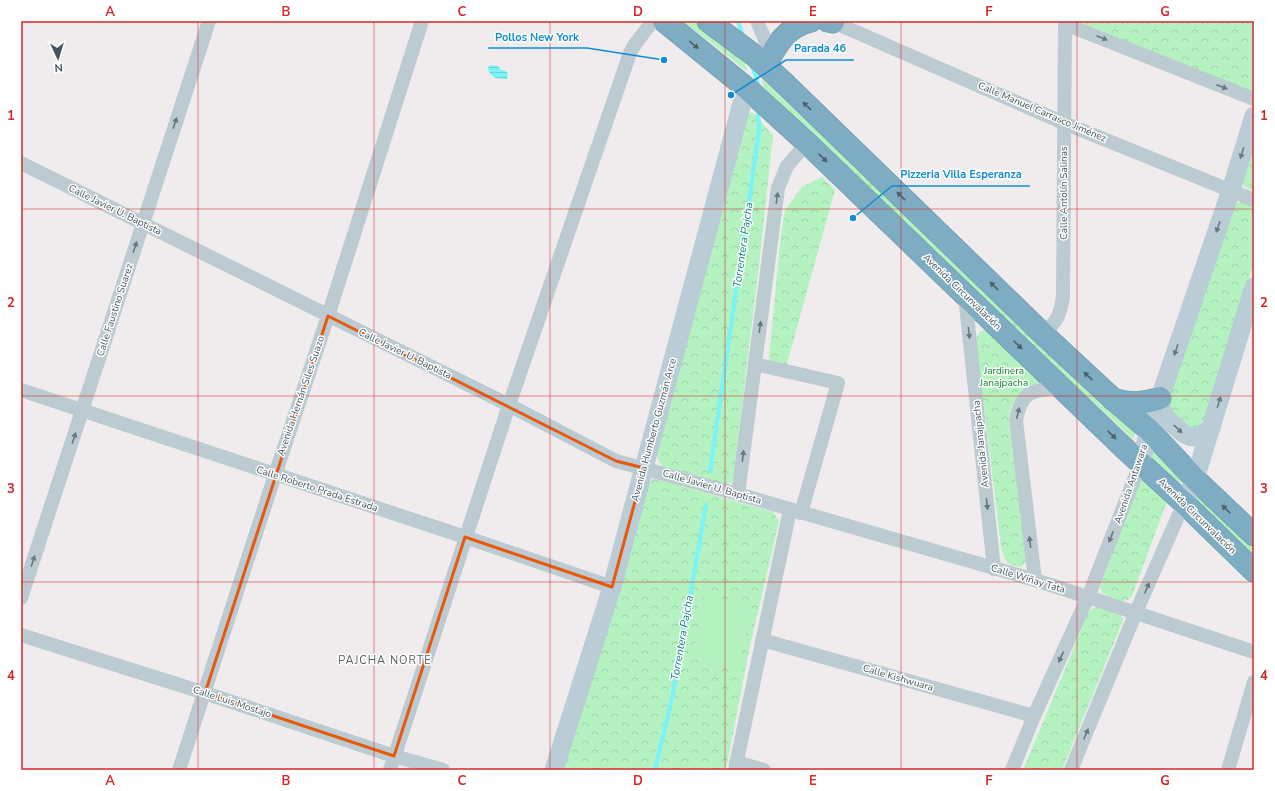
<svg xmlns="http://www.w3.org/2000/svg" width="1275" height="791" viewBox="0 0 1275 791" font-family="'Nunito Sans',sans-serif">
<style>
.grass{fill:url(#grass-tufts)}
.park{fill:url(#park-crowns)}
.garden{fill:url(#garden-dots)}
.pitch{fill:#b4f3c0}
.water{fill:url(#water-rules)}
.lines{fill:none;stroke-linecap:round;stroke-linejoin:round}
.stream{stroke:#7cf4f6;stroke-width:4.5}
.highway-casing{stroke:#6997ae;stroke-width:23}
.street{stroke:#bbcbd1;stroke-width:14}
.secondary{stroke:#bacdd6;stroke-width:19}
.highway{stroke:#7eacc2;stroke-width:22}
.oneway{fill:#67787f}
.oneway2{fill:#4c626b}
.oneway3{fill:#677981}
.marked{fill:none;stroke:#e8590c;stroke-width:3;stroke-linejoin:round}
.grid{fill:none;stroke:#d62828;stroke-width:1;stroke-opacity:0.55}
.labels{text-anchor:middle;dominant-baseline:central;stroke-width:3;stroke-linejoin:round;paint-order:stroke}
.street-label{font-size:10px;fill:#43555c;stroke:#fff}
.park-label{font-size:10px;fill:#0c8531;stroke:#fff}
.water-label{font-size:11px;font-style:italic;fill:#058082;stroke:#fff}
.neighbourhood-label{font-size:11px;letter-spacing:1px;fill:#585f62;stroke:#fff}
.leader{fill:none;stroke:#118cd3;stroke-width:1.5}
.callout-dot{fill:#118cd3;stroke:#fff;stroke-width:1.5}
.callout-label{font-size:11px;text-anchor:middle;font-weight:bold;fill:#118cd3;stroke:#fff;stroke-width:3;stroke-linejoin:round;paint-order:stroke}
.neatline{fill:none;stroke:#d62828;stroke-width:1.5}
.grid-label{font-size:13px;text-anchor:middle;font-weight:bold;fill:#d62828}
</style>
<defs>
<pattern id="grass-tufts" width="24" height="20" patternUnits="userSpaceOnUse"><rect width="24" height="20" fill="#b4f3c0"/><path d="M3 7l-1-3M5 7V3M7 7l1-3M15 17l-1-3M17 17v-4M19 17l1-3" fill="none" stroke="#9cd2a7"/></pattern>
<pattern id="park-crowns" width="20" height="18" patternUnits="userSpaceOnUse"><rect width="20" height="18" fill="#b4f3c0"/><path d="M2 6a3 3 0 1 1 6 0M12 15a3 3 0 1 1 6 0" fill="none" stroke="#9cd2a7"/></pattern>
<pattern id="garden-dots" width="8" height="8" patternUnits="userSpaceOnUse"><rect width="8" height="8" fill="#b4f3c0"/><path d="M2 2h.1M6 6h.1" fill="none" stroke="#9cd2a7" stroke-width="1.8" stroke-linecap="round"/></pattern>
<pattern id="water-rules" width="6" height="5" patternUnits="userSpaceOnUse"><rect width="6" height="5" fill="#7cf4f6"/><path d="M0 2.5h6" fill="none" stroke="#6cd3d5"/></pattern>
</defs>
<rect width="100%" height="100%" fill="#f0eced"/>
<!-- grass -->
<g class="grass">
<path d="M683,21H695L742,56L748,72Z"/>
<path d="M762,79L1135,433L1133,439L915,236L764,91Z"/>
<path d="M1254,133V191L1245,187L1242,183Z"/>
<path d="M1151,449L1182,478L1178,486L1148,457Z"/>
<path d="M1197,492L1254,546V557L1194,500Z"/>
</g>
<!-- park -->
<g class="park">
<path d="M1077,21H1254V93Z"/>
<path d="M752,112L773,135L760,257L733,480L731,483L725,485L663,467L658,460L657,455L748,115Z"/>
<path d="M822,177L835,190L786,367L772,364L769,359L781,233L785,210L802,187Z"/>
<path d="M1242,202L1254,207V263L1204,418L1198,428L1186,427L1166,406L1236,203Z"/>
<path d="M983,330H986L1040,382L1029,387L1017,397L1011,408L1009,417L1010,434L1027,555L1026,562L1021,567C1007,567 1003,558 1001,546L977,349C977,341 975,334 983,330Z"/>
<path d="M1141,477L1166,501V504L1132,596L1128,600L1122,601L1102,593L1100,587Z"/>
<path d="M653,479L660,480L773,512L779,521L749,651L726,770H564L645,490L648,484Z"/>
<path d="M1096,607L1120,614L1123,619L1122,623L1062,770H1023L1088,614L1093,608Z"/>
</g>
<!-- garden -->
<path class="garden" d="M997,360L1014,375L999,391Z"/>
<!-- pitch -->
<path class="pitch" d="M705,595L751,604L739,668L693,659Z"/>
<!-- water -->
<path class="water" d="M491,65L498,66L501,70L506,71L508,74L507,79C498,79 489,78 488,67Z"/>
<g class="lines">
<!-- stream -->
<g class="stream">
<path d="M738,21L743,37"/>
<path d="M752,65L757,80V87"/>
<path d="M710,471L759,132L758,109"/>
<path d="M655,770L672,698L706,505"/>
</g>
<!-- highway casing -->
<g class="highway-casing">
<g id="highway">
<path d="M664,21L750,91L807,143L1124,448L1184,503L1254,571"/>
<path d="M708,21L755,56L784,83L1043,334L1113,399L1149,430L1195,479L1254,535"/>
<path d="M828,21L833,22"/>
<path d="M766,66C775,46 787,26 811,21"/>
<path d="M1113,399C1131,404 1142,404 1160,398"/>
</g>
</g>
<!-- street -->
<g class="street">
<path d="M757,21L771,54"/>
<path d="M831,21L1064,123L1254,200"/>
<path d="M1065,24L1254,99"/>
<path d="M21,163L509,405L616,461L738,494L1035,580L1088,597L1254,652"/>
<path d="M965,295L994,569"/>
<path d="M1043,334C1057,321 1060,316 1063,297L1065,21"/>
<path d="M755,364L838,383L801,513"/>
<path d="M21,390L465,537L612,587"/>
<path d="M738,494L778,188L787,166L807,143"/>
<path d="M1035,580L1016,420C1022,389 1034,390 1063,388"/>
<path d="M21,598L209,21"/>
<path d="M21,635L205,693L394,756L443,770"/>
<path d="M762,640L1034,716"/>
<path d="M736,762L764,770"/>
<path d="M179,770L275,475L328,316L422,21"/>
<path d="M390,770L509,405L630,53L635,44L653,21"/>
<path d="M735,770L790,510"/>
<path d="M1012,770L1034,716L1088,597L1141,462"/>
<path d="M1071,770L1136,612L1184,503"/>
<path d="M1228,770L1254,682"/>
</g>
<!-- secondary -->
<g class="secondary">
<path d="M1160,398C1162,415 1164,416 1176,427C1189,440 1196,440 1211,428"/>
<path d="M1141,462L1149,430L1231,190L1254,116"/>
<path d="M1184,503L1195,479L1254,287"/>
<path d="M554,770L612,587L746,88"/>
</g>
<!-- highway -->
<use href="#highway" class="highway"/>
</g>
<!-- one-way arrows -->
<defs><path id="oneway-solid" d="M-6-.8H1V-3.2L6.5 0L1 3.2V.8H-6Z"/></defs>
<g class="oneway">
<use href="#oneway-solid" transform="translate(1102 38) rotate(22)"/>
<use href="#oneway-solid" transform="translate(1222 87) rotate(21)"/>
<use href="#oneway-solid" transform="translate(175 123) rotate(-72)"/>
<use href="#oneway-solid" transform="translate(777 198) rotate(-82)"/>
<use href="#oneway-solid" transform="translate(135 247) rotate(-72)"/>
<use href="#oneway-solid" transform="translate(760 327) rotate(-82)"/>
<use href="#oneway-solid" transform="translate(969 333) rotate(84)"/>
<use href="#oneway-solid" transform="translate(1018 413) rotate(-77)"/>
<use href="#oneway-solid" transform="translate(74 438) rotate(-72)"/>
<use href="#oneway-solid" transform="translate(743 456) rotate(-83)"/>
<use href="#oneway-solid" transform="translate(987 504) rotate(84)"/>
<use href="#oneway-solid" transform="translate(1111 537) rotate(111)"/>
<use href="#oneway-solid" transform="translate(1030 542) rotate(-97)"/>
<use href="#oneway-solid" transform="translate(33 561) rotate(-72)"/>
<use href="#oneway-solid" transform="translate(1147 588) rotate(-67)"/>
<use href="#oneway-solid" transform="translate(1061 657) rotate(115)"/>
<use href="#oneway-solid" transform="translate(1086 734) rotate(-67)"/>
</g>
<g class="oneway2">
<use href="#oneway-solid" transform="translate(694 45) rotate(39)"/>
<use href="#oneway-solid" transform="translate(807 106) rotate(-136)"/>
<use href="#oneway-solid" transform="translate(823 158) rotate(44)"/>
<use href="#oneway-solid" transform="translate(901 196) rotate(-136)"/>
<use href="#oneway-solid" transform="translate(994 286) rotate(-136)"/>
<use href="#oneway-solid" transform="translate(1018 345) rotate(44)"/>
<use href="#oneway-solid" transform="translate(1088 376) rotate(-137)"/>
<use href="#oneway-solid" transform="translate(1112 435) rotate(44)"/>
<use href="#oneway-solid" transform="translate(1226 509) rotate(-136)"/>
</g>
<g class="oneway3">
<use href="#oneway-solid" transform="translate(1242 153) rotate(107)"/>
<use href="#oneway-solid" transform="translate(1218 227) rotate(109)"/>
<use href="#oneway-solid" transform="translate(1176 350) rotate(109)"/>
<use href="#oneway-solid" transform="translate(1219 402) rotate(-73)"/>
<use href="#oneway-solid" transform="translate(1178 429) rotate(43)"/>
</g>
<!-- marked area -->
<path class="marked" d="M328,316L616,461L644,468L612,587L465,537L394,756L205,693Z"/>
<!-- grid -->
<path class="grid" d="M198,21V770M374,21V770M550,21V770M725,21V770M901,21V770M1077,21V770M21,209H1254M21,396H1254M21,582H1254"/>
<g class="labels">
<!-- street labels -->
<g class="street-label">
<text transform="translate(1042 112) rotate(23)">Calle Manuel Carrasco Jiménez</text>
<text transform="translate(1064 193) rotate(-90)">Calle Antolín Salinas</text>
<text transform="translate(115 210) rotate(26)">Calle Javier U. Baptista</text>
<text transform="translate(962 292) rotate(44)">Avenida Circunvalación</text>
<text transform="translate(115 310) rotate(-72)">Calle Faustino Suarez</text>
<text transform="translate(405 354) rotate(26)">Calle Javier U. Baptista</text>
<text transform="translate(301 396) rotate(-71)">Avenida Hernán Siles Suazo</text>
<text transform="translate(654 430) rotate(-75)">Avenida Humberto Guzmán Arce</text>
<text transform="translate(981 444) rotate(-96)">Avenida Janajpacha</text>
<text transform="translate(1131 484) rotate(-71)">Avenida Antawara</text>
<text transform="translate(712 487) rotate(16)">Calle Javier U. Baptista</text>
<text transform="translate(317 489) rotate(18)">Calle Roberto Prada Estrada</text>
<text transform="translate(1197 516) rotate(44)">Avenida Circunvalación</text>
<text transform="translate(1028 579) rotate(17)">Calle Wiñay Tata</text>
<text transform="translate(898 678) rotate(16)">Calle Kishwuara</text>
<text transform="translate(232 702) rotate(18)">Calle Luis Mostajo</text>
</g>
<!-- park labels -->
<g class="park-label">
<text x="1004" y="371">Jardinera<tspan x="1004" dy="12">Janajpacha</tspan></text>
</g>
<!-- water labels -->
<g class="water-label">
<text transform="translate(743 245) rotate(-82)">Torrentera Pajcha</text>
<text transform="translate(682 638) rotate(-80)">Torrentera Pajcha</text>
</g>
<!-- neighbourhood labels -->
<g class="neighbourhood-label">
<text x="385" y="660">PAJCHA NORTE</text>
</g>
</g>
<!-- callouts -->
<path class="leader" d="M664 60L587 48H488M731 95L786 60H854M853 218L892 186H1030"/>
<g class="callout-dot">
<circle cx="664" cy="60" r="4"/>
<circle cx="731" cy="95" r="4"/>
<circle cx="853" cy="218" r="4"/>
</g>
<g class="callout-label">
<text x="537" y="41">Pollos New York</text>
<text x="820" y="52">Parada 46</text>
<text x="961" y="178">Pizzeria Villa Esperanza</text>
</g>
<!-- border -->
<rect width="1275" height="791" fill="none" stroke="#ffffff" stroke-width="44"/>
<!-- north arrow -->
<g transform="translate(58 58) rotate(176)" stroke="#ffffff" stroke-width="3" paint-order="stroke">
<path d="M0-3L7 15L0 10L-7 15Z" fill="#43555c"/>
<text y="-6" font-size="11" font-weight="bold" text-anchor="middle" fill="#43555c">N</text>
</g>
<rect x="22" y="22" width="1231" height="747" class="neatline"/>
<g class="grid-label">
<text x="110" y="16">A</text>
<text x="286" y="16">B</text>
<text x="462" y="16">C</text>
<text x="638" y="16">D</text>
<text x="813" y="16">E</text>
<text x="989" y="16">F</text>
<text x="1165" y="16">G</text>
<text x="11" y="120">1</text>
<text x="1264" y="120">1</text>
<text x="11" y="307">2</text>
<text x="1264" y="307">2</text>
<text x="11" y="493">3</text>
<text x="1264" y="493">3</text>
<text x="11" y="680">4</text>
<text x="1264" y="680">4</text>
<text x="110" y="785">A</text>
<text x="286" y="785">B</text>
<text x="462" y="785">C</text>
<text x="638" y="785">D</text>
<text x="813" y="785">E</text>
<text x="989" y="785">F</text>
<text x="1165" y="785">G</text>
</g>
</svg>
